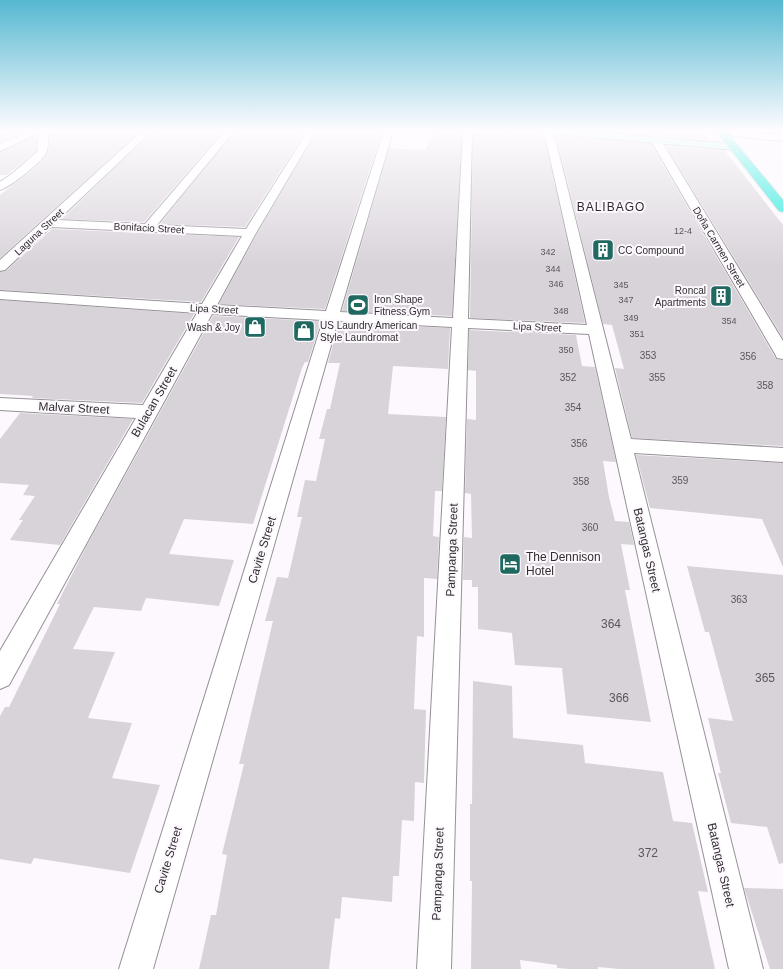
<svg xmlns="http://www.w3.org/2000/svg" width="783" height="969" viewBox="0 0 783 969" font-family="Arial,sans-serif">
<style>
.building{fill:#d8d3d9}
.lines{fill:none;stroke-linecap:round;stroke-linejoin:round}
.street-casing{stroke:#959196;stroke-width:2}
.secondary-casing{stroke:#959196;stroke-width:2}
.highway-casing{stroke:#d6d5d6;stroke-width:2}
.street{fill:#fff;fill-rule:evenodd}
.secondary{fill:#b9f8f3;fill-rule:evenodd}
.highway{fill:#15e9d7;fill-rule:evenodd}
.labels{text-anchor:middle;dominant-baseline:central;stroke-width:4;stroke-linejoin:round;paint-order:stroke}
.far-number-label{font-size:9px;fill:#5a575a}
.far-street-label{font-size:10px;fill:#302e30;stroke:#fdf8fe}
.far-poi-label{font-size:10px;fill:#302e30;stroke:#fdf8fe;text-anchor:start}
.number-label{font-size:10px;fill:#5a575a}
.far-quarter-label{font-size:12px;letter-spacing:1px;fill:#2f2c30;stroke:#fdf8fe}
.street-label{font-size:12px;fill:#302e30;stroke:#fdf8fe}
.poi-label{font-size:12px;fill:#302e30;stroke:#fdf8fe;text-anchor:start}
.near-number-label{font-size:12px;fill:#5a575a}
</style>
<rect width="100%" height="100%" fill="#fdf8fe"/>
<!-- building -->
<g class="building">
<path d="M0,131H27L0,142Z"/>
<path d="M49,131H140L0,258V195L34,169L45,158L49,148Z"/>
<path d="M153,131H223L144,222L62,219Z"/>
<path d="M235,131H306L245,227L160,224Z"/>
<path d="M317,131H382L325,309L219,304L257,234Z"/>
<path d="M438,131H462L452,316L342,311L389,148L425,150Z"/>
<path d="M473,131H543L585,323L470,318Z"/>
<path d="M600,131H703L709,140L656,135Z"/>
<path d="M37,135L36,151L7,175H0V152Z"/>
<path d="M556,136L651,144L776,359L783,360V446L632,438L615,368L624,369L612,325L603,324Z"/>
<path d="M666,146L725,151L783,225V338Z"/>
<path d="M52,229L239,237L201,302L0,290V272L6,271Z"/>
<path d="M0,300L194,314L142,403L32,398L33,396L0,394Z"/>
<path d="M213,316L321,321L308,362H305L302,368L253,524L184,519L169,554L234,560L219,606L146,598L141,611L94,607L73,649L115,652L88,718L132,723L112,778L160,785L130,873L34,858L31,864L0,859V716L5,707H9L60,604H57L86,547Z"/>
<path d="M339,323L450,328L448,369L393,366L388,414L446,417L442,491H435L433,536L439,537L437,579L424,578V637L417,636L414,709L426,710L424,783L415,782L414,821L402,820L399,876H393L392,902L342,897L340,919L335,918L329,969H199L211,915H216L227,855L222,854L244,764H239L273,621H265L277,577L288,578L302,517H297L305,480L316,481L325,439H319L327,409H330L340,363H328Z"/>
<path d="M469,330L576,335L582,366L595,367L616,462L603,461L609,497L615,521L629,522L634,545L621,544L630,590H625L651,722L567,714L562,668L515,665L512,633L478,629V587H472V580H463L464,537L472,538L471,494L465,493L467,419L476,420V371L468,370Z"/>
<path d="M20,413L133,419L60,545L10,540L23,520H19L35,496L23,495L29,485L0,483V439Z"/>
<path d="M636,455L783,463V567L762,519L650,508Z"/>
<path d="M687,566L783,575V863L779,864L767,827L731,823L718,773H721L708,718L733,721L709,632H705Z"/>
<path d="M473,681L512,686L513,738L583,745L585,763L663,772L673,821L692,823L708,892L698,891L715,969H619L598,967V969H569L557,968V965L520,960L521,969H471L472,881H470V804H472Z"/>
<path d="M744,888L783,889V969H770Z"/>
</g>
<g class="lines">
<!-- street casing -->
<g class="street-casing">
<g id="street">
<path d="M30,131H48C48,137 49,147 46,153C43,161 9,188 0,190V182L13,173L37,152L39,133L0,151V144Z"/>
<path d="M142,131H152L58,220L145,224L225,131H234L157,225L246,229L308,131H316L256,233L217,305L326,311L384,131H393L340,312L453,318L463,131H472L468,319L587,325L544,131H553L631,439L783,448V462L634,453L763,969H729L589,334L468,328L451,969H417L452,327L338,321L153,969H119L323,320L212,314L9,685L0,689V651L136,418L0,410V398L143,405L197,313L0,299V291L202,304L242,236L51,227L5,270L0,271V260Z"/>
<path d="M730,131L783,135V141L733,136L728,133Z"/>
<path d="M655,136L660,139L783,341V359L777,358L775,354L650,139Z"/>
</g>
</g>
<!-- secondary casing -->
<g class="secondary-casing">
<path id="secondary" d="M547,131H585L734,144L739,147L734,150L552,134Z"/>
</g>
<!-- highway casing -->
<g class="highway-casing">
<path id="highway" d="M716,131H726L783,200V212L779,211Z"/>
</g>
<!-- street -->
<use href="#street" class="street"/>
<!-- secondary -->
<use href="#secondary" class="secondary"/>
<!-- highway -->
<use href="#highway" class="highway"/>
</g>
<!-- sky -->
<linearGradient id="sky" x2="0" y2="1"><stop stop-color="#55b8d1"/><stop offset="0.49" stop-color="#fefcff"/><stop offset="1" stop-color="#fefcff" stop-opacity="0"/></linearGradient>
<rect width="783" height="266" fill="url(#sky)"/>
<!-- icons -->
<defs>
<g id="building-square" transform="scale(1.15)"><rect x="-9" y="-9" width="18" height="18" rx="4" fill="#206961" stroke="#fdf8fe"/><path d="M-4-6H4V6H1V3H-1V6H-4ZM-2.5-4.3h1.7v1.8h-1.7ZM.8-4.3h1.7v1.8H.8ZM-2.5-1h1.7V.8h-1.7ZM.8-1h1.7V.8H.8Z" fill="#fff"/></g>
<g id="stadium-square" transform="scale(1.15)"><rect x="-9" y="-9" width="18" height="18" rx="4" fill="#206961" stroke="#fdf8fe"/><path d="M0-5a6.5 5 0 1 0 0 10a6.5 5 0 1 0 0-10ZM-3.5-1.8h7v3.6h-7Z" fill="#fff"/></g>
<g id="shop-square" transform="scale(1.15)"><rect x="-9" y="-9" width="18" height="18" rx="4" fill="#206961" stroke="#fdf8fe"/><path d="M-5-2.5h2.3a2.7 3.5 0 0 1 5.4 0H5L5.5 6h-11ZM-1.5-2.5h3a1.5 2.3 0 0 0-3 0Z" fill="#fff"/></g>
<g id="hotel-square" transform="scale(1.15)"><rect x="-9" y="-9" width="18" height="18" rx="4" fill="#206961" stroke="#fdf8fe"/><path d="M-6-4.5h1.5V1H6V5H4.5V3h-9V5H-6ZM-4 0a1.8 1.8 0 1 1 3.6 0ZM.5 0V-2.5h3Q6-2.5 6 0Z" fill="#fff"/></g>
</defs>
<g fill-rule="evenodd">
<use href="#building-square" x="603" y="250"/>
<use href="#building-square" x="721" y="296"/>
<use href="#stadium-square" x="358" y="305"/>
<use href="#shop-square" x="255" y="327"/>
<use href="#shop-square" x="304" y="331"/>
<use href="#hotel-square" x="510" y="564"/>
</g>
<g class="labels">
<!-- far-number labels -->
<g class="far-number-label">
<text x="683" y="231">12-4</text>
<text x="548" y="252">342</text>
<text x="553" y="269">344</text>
<text x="556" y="284">346</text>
<text x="621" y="285">345</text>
<text x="626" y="300">347</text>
<text x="561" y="311">348</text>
<text x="631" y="318">349</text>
<text x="729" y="321">354</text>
<text x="637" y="334">351</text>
<text x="566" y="350">350</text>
</g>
<!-- far-street labels -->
<g class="far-street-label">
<text transform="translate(149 228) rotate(3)">Bonifacio Street</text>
<text transform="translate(39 232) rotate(-43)">Laguna Street</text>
<text transform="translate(719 247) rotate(59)">Doña Carmen Street</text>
<text transform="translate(214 309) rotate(3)">Lipa Street</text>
<text transform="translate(537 327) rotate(3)">Lipa Street</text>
</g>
<!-- far-poi labels -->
<g class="far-poi-label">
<text x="618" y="250">CC Compound</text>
<text x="706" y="290" text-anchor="end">Roncal<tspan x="706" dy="12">Apartments</tspan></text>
<text x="374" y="299">Iron Shape<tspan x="374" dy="12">Fitness Gym</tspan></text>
<text x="320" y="325">US Laundry American<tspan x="320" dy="12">Style Laundromat</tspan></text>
<text x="240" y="327" text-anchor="end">Wash &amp; Joy</text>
</g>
<!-- number labels -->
<g class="number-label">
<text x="648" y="355">353</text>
<text x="748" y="356">356</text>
<text x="568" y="377">352</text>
<text x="657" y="377">355</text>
<text x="765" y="385">358</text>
<text x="573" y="407">354</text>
<text x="579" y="443">356</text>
<text x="680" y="480">359</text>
<text x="581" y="481">358</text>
<text x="590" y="527">360</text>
<text x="739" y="599">363</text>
</g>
<!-- far-quarter labels -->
<g class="far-quarter-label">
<text x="611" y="207">BALIBAGO</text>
</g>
<!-- street labels -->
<g class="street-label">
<text transform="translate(154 402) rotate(-60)">Bulacan Street</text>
<text transform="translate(74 408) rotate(3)">Malvar Street</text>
<text transform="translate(262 550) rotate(-73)">Cavite Street</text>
<text transform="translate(452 550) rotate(-88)">Pampanga Street</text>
<text transform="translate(647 550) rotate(77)">Batangas Street</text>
<text transform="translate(168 860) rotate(-73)">Cavite Street</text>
<text transform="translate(721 865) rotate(77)">Batangas Street</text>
<text transform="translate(438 874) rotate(-88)">Pampanga Street</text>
</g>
<!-- poi labels -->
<g class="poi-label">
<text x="526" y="557">The Dennison<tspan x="526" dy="14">Hotel</tspan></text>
</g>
<!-- near-number labels -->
<g class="near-number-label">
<text x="611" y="624">364</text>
<text x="765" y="678">365</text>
<text x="619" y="698">366</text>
<text x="648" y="853">372</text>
</g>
</g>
</svg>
